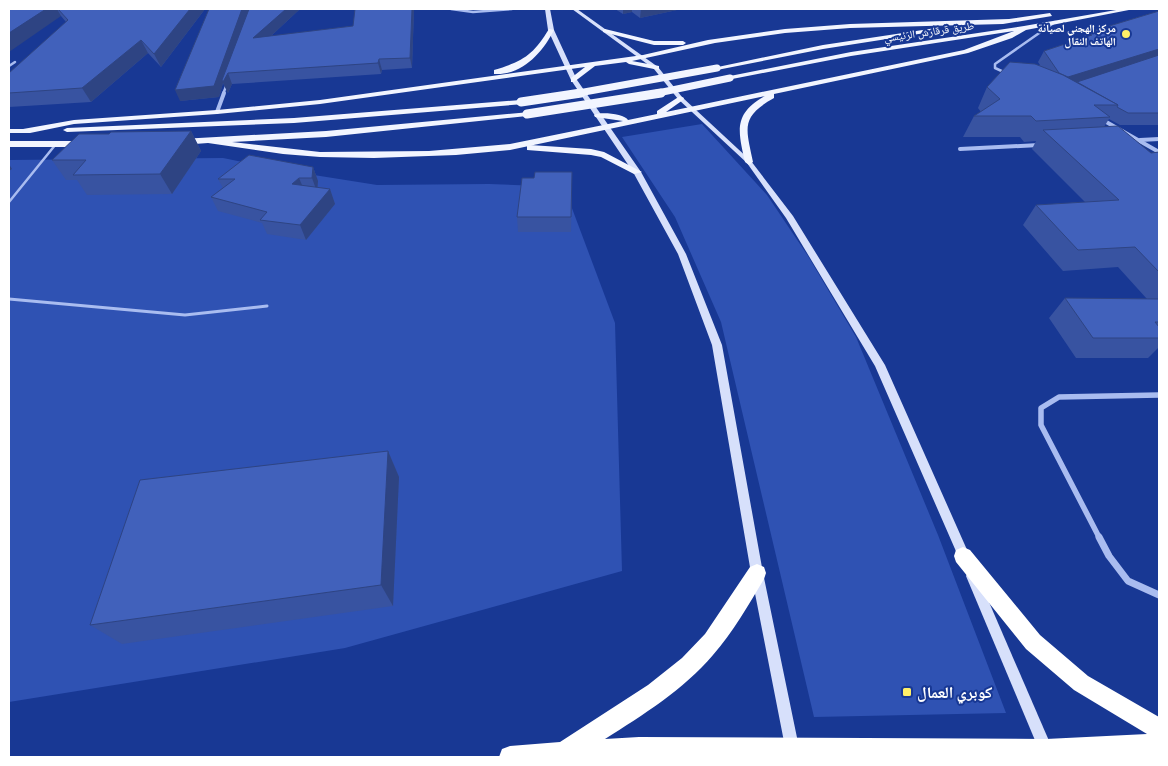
<svg xmlns="http://www.w3.org/2000/svg" width="1168" height="766" viewBox="0 0 1168 766" font-family="'Fira Sans Condensed','Noto Naskh Arabic',sans-serif">
<style>
.green{fill:#2f52b3}
.lines{fill:none;stroke-linecap:round;stroke-linejoin:round}
.lane-far1{stroke:#a9bcf0;stroke-width:2.5}
.lane{stroke:#a9bcf0;stroke-width:3}
.street-far3{stroke:#a9bcf0;stroke-width:2.5}
.street-far2{stroke:#a9bcf0;stroke-width:4}
.street-far1{stroke:#a9bcf0;stroke-width:5.5}
.street{stroke:#a9bcf0;stroke-width:7}
.secondary{fill:#d7e0fb;fill-rule:evenodd}
.primary{fill:#f2f5ff;fill-rule:evenodd}
.highway{fill:#fff;fill-rule:evenodd}
.primary-bridge-far1{stroke:#f2f5ff;stroke-width:7}
.primary-bridge{stroke:#f2f5ff;stroke-width:9}
.wall{fill:#3853a1}
.shaded-wall{fill:#2e4483}
.building{fill:#4161bb;stroke:#2e4483}
.poi-dot{fill:#ffef68;stroke:#183894;stroke-width:2}
.labels{text-anchor:middle;dominant-baseline:central;stroke-width:4;stroke-linejoin:round;paint-order:stroke}
.far-poi-label{font-size:11px;font-weight:bold;fill:#fff;stroke:#183894;text-anchor:end}
.far-street-label{font-size:11px;fill:#fff;stroke:#183894}
.near-poi-label{font-size:16px;font-weight:bold;fill:#fff;stroke:#183894;text-anchor:start}
</style>
<rect width="100%" height="100%" fill="#183894"/>
<!-- green -->
<g class="green">
<path d="M702,124L767,195L808,256L856,337L938,535L1006,713L814,717L721,322L675,217L622,137Z"/>
<path d="M223,158L276,169L377,185L489,184L564,187L615,323L622,571L345,648L9,702V160Z"/>
</g>
<g class="lines">
<!-- lane-far1 -->
<path class="lane-far1" d="M9,202L56,144"/>
<!-- lane -->
<path class="lane" d="M9,299L185,315L267,306"/>
<!-- street-far3 -->
<g class="street-far3">
<path d="M451,9L473,12L512,9"/>
<path d="M9,66L15,62"/>
<path d="M1006,73L995,68V64L1055,22"/>
<path d="M223,94L227,84"/>
</g>
<!-- street-far2 -->
<g class="street-far2">
<path d="M217,112L224,93"/>
<path d="M1101,119L1159,152"/>
<path d="M1140,140L1159,139"/>
<path d="M960,149L1039,145"/>
</g>
<!-- street-far1 -->
<path class="street-far1" d="M1100,539L1041,425V408L1059,397L1159,395"/>
<!-- street -->
<path class="street" d="M1099,537L1109,556L1128,581L1159,595"/>
<!-- secondary -->
<g class="secondary">
<path d="M545,9H550L554,30L577,80L641,172L686,254L722,345L763,573L801,757H787L751,573L712,345L678,254L633,172L571,80L548,30Z"/>
<path d="M572,9H577L658,67L682,97L751,161L793,216L885,365L972,561L970,565L966,567L962,565L875,366L786,218L747,163L678,99L654,69Z"/>
<path d="M972,570L976,572L1056,757H1042L966,576L968,572Z"/>
</g>
<!-- primary -->
<g class="primary">
<path d="M1122,9H1134L1026,30L1012,38L968,53L774,94V98C740,117 746,128 753,162L749,165L745,162C738,131 733,114 765,96L510,150L456,155L374,158L320,157L283,154L208,143L181,145L177,142L181,139L326,131L530,112V116H527L326,137L232,142L320,152L429,151L510,144L623,121L595,117L594,115C600,111 625,114 628,120L657,114V111L680,96L684,98L683,100L666,112L964,50L1014,31L851,56L727,80V76H730L851,52L1024,26Z"/>
<path d="M1050,13L1052,16L1003,24L850,28L785,33L715,43L632,61L659,66V70L629,64L626,62L595,66L574,82H571V78L585,67L320,104L217,114L74,124L30,133H9V129H23L74,120L217,110L320,100L643,55L708,40L785,29L850,24L1009,19Z"/>
<path d="M936,28L938,29V31L823,49L717,70L713,68L823,45Z"/>
<path d="M549,29L554,30C543,52 522,76 494,74V70C524,61 533,55 549,29Z"/>
<path d="M605,29L654,41H683L686,43L683,45H654L603,32V30Z"/>
<path d="M521,100H524V104L294,123L67,132L63,130L67,128L294,118Z"/>
<path d="M9,141H84L88,144L84,147H9Z"/>
<path d="M530,145L591,149L604,152L642,172L634,174L601,157L591,155L527,150V146Z"/>
</g>
<!-- highway -->
<path class="highway" d="M963,547L970,550L1040,635L1088,676L1159,717V756L499,757L502,749L510,746L560,742L648,685L682,658L705,634L750,567L757,564L764,567L766,573L764,579C748,606 733,632 713,655C683,690 643,715 605,739L639,737L1046,739L1147,734L1074,690L1026,649L956,562L954,556L956,550Z"/>
<!-- primary-bridge-far1 -->
<g class="primary-bridge-far1">
<path d="M573,94L717,68"/>
<path d="M653,94L730,78"/>
</g>
<!-- primary-bridge -->
<g class="primary-bridge">
<path d="M521,102L581,93"/>
<path d="M527,114L661,93"/>
</g>
</g>
<!-- wall -->
<g class="wall">
<path d="M9,9H205L161,67L148,53L91,102L9,107V73L66,22L61,16Z"/>
<path d="M209,9H300L271,36L353,26L414,9L412,68L382,70L381,74L232,84L228,93L223,83L219,97L180,101Z"/>
<path d="M615,9H677V10L640,18L632,12L623,14Z"/>
<path d="M1159,11V125H1120L1109,119L1104,127L1151,153L1159,152V347L1148,358H1076L1049,318L1065,298L1147,299L1118,267L1063,271L1023,225L1036,205L1085,202L1032,149L1036,141L1024,142L1020,137H963L974,116L981,112L978,108L987,87L1040,65L1038,62L1044,51L1083,38L1086,33Z"/>
<path d="M191,131L201,151L172,194L87,195L77,180H66L52,160L109,134Z"/>
<path d="M313,167L318,181V188L330,189L335,204L306,240L267,234L262,223L218,211L211,197L223,188L218,179Z"/>
<path d="M534,178L572,187L571,232H518L517,217Z"/>
<path d="M388,451L399,477L393,606L122,644L90,625Z"/>
</g>
<!-- shaded-wall -->
<g class="shaded-wall">
<path d="M46,9H57L61,16L9,52V33Z"/>
<path d="M190,9H205L161,67L154,54Z"/>
<path d="M242,9H250L228,73L232,84L228,93L223,83L219,97L180,101L175,90Z"/>
<path d="M286,9H300L257,49L253,38Z"/>
<path d="M412,9H414L412,68L410,58Z"/>
<path d="M623,9H632V12L623,14Z"/>
<path d="M641,9H677V10L640,18Z"/>
<path d="M141,40L148,53L91,102L82,88Z"/>
<path d="M1159,49V58L1073,83L1064,78Z"/>
<path d="M379,59L382,70L381,74L378,63Z"/>
<path d="M191,131L201,151L172,194L160,174Z"/>
<path d="M9,164L12,169L9,171Z"/>
<path d="M313,167L318,181L317,192L312,178Z"/>
<path d="M299,178L305,192L292,184Z"/>
<path d="M330,189L335,204L306,240L300,225Z"/>
<path d="M388,451L399,477L393,606L381,585Z"/>
</g>
<!-- building -->
<g class="building">
<path d="M9,9H46L9,33Z"/>
<path d="M58,9H190L154,54L141,40L82,88L9,93V73L68,20Z"/>
<path d="M209,9H242L214,86L175,90Z"/>
<path d="M249,9H286L253,38L353,26L355,9H412L410,58L379,59L378,63L228,73L223,82L222,80Z"/>
<path d="M1159,11V49L1068,77L1059,73L1044,51L1092,35L1086,33Z"/>
<path d="M1159,55V113H1128L1117,107L1118,105L1077,82Z"/>
<path d="M1010,62L1035,64L1063,75L1118,105H1094L1110,117L1036,121L1031,116H974L1000,99L987,87Z"/>
<path d="M1118,126L1151,153L1159,152V272L1135,247L1078,250L1036,205L1119,200L1043,130Z"/>
<path d="M191,131L160,174L73,175L86,160H52L79,134H109L111,132Z"/>
<path d="M249,155L313,167L312,178H299L292,184L330,189L300,225L260,220L267,212L211,197L235,179H218Z"/>
<path d="M535,172H572L571,217H517L522,178H534Z"/>
<path d="M1065,298L1159,299V322H1155L1159,327V338H1093Z"/>
<path d="M388,451L381,585L90,625L140,480Z"/>
</g>
<!-- markers -->
<g class="poi-dot">
<circle cx="1126" cy="34" r="5"/>
<rect x="902" y="687" width="10" height="10" rx="2.5"/>
</g>
<g class="labels">
<!-- far-poi labels -->
<g class="far-poi-label">
<text x="1116" y="28">مركز الهجني لصيانة<tspan x="1116" dy="13">الهاتف النقال</tspan></text>
</g>
<!-- far-street labels -->
<g class="far-street-label">
<text transform="translate(929 32) rotate(-8)">طريق قرقارش الرئيسي</text>
</g>
<!-- near-poi labels -->
<g class="near-poi-label">
<text x="917" y="692">كوبري العمال</text>
</g>
</g>
<!-- border -->
<rect width="1168" height="766" fill="none" stroke="#ffffff" stroke-width="20"/>
</svg>
